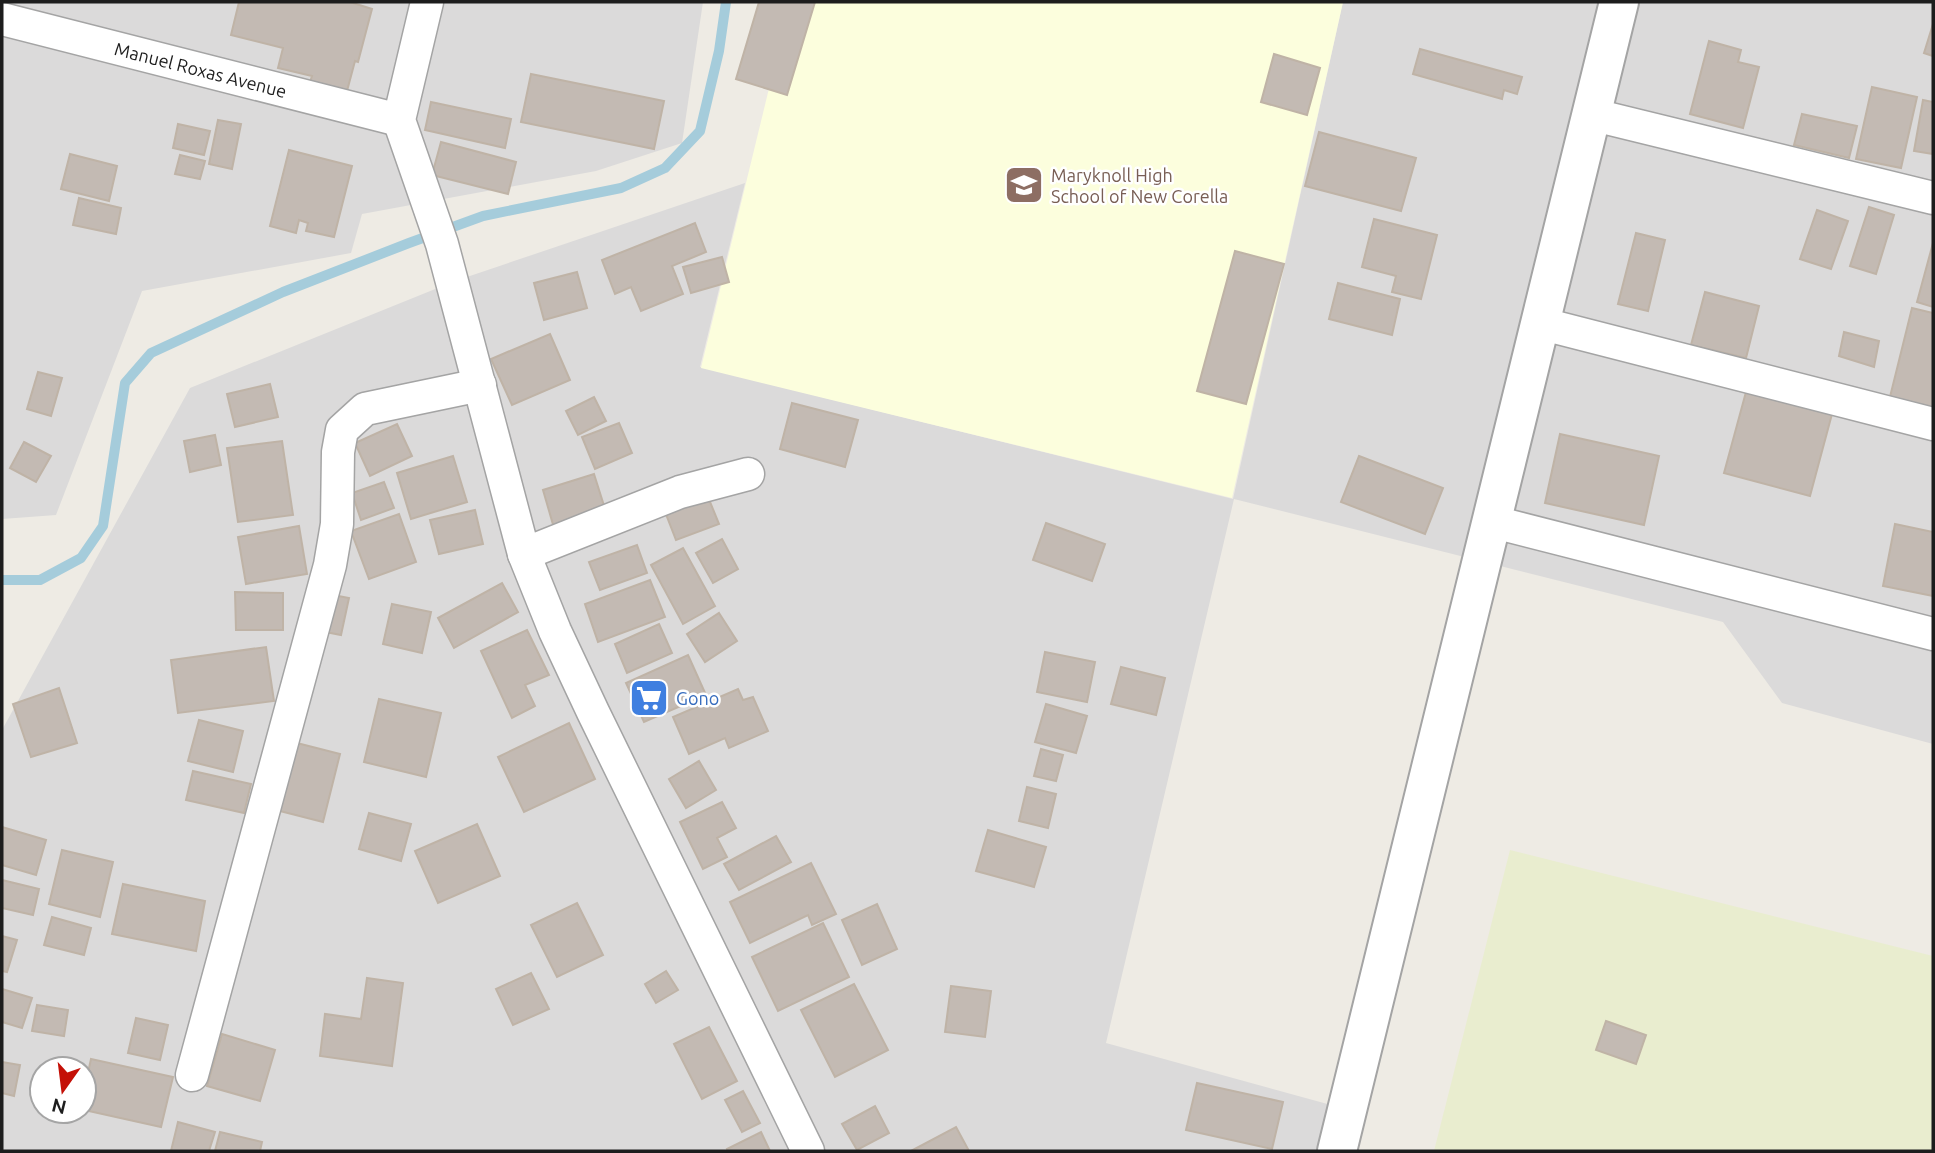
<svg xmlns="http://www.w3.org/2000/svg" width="1935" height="1153" viewBox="0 0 1935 1153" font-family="Ubuntu,sans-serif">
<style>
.residential{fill:#dbdada;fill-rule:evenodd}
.education{fill:#fcfedd}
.farmland{fill:#e9edcf}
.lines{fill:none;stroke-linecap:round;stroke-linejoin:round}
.stream{stroke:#a5ccdb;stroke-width:10}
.building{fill:#c3bab3;stroke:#bfb3a6;stroke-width:2}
.minor-casing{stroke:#a4a4a4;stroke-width:35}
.tertiary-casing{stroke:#a4a4a4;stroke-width:42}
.minor{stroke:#fff;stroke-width:32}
.tertiary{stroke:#fff;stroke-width:38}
.labels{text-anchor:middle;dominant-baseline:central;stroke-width:5;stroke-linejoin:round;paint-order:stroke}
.street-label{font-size:18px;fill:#1d1d1d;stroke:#fff}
.education-label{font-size:18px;fill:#785e54;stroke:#fff;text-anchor:start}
.shop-label{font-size:18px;fill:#366cbe;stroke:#fff;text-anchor:start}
</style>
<rect width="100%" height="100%" fill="#eeebe4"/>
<!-- residential -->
<g class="residential">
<path d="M2,2H703L682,143L596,171L362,214L351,253L142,291L56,515L2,519Z"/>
<path d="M1343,2H1933V744L1782,703L1723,622L1234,499L1106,1043L1342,1108L1332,1151H2V730L190,388L455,281L745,183L700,367L1233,499ZM42,1069H84V1111H42Z"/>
</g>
<!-- education -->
<path class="education" d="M790,2H1343L1232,498L701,368Z"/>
<!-- farmland -->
<path class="farmland" d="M1510,850L1933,956V1151H1434Z"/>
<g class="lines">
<!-- stream -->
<path class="stream" d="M2,580H40L81,558L103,526L125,383L151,353L283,292L409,243L483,216L621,188L665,168L700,131L719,51L726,2"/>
</g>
<!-- building -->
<g class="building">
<path d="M239,2H350L372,9L358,62L355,61L347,91L310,82L312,76L278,68L283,48L231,35Z"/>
<path d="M759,2H815L787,95L736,79Z"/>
<path d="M1933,24V56L1924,53Z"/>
<path d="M1709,41L1741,50L1738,62L1759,67L1743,128L1690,114Z"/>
<path d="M1420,49L1522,77L1517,94L1504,90L1502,99L1413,74Z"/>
<path d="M1274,54L1320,68L1307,115L1261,102Z"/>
<path d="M531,74L664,101L654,149L521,122Z"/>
<path d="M1872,87L1917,97L1901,168L1856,159Z"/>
<path d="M1923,100L1933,102V154L1914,151Z"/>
<path d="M431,102L511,119L505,148L425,130Z"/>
<path d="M1802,114L1857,126L1849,158L1794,145Z"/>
<path d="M218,120L241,124L232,169L209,164Z"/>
<path d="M178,124L210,131L204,155L173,148Z"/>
<path d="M1319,132L1416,158L1401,211L1305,186Z"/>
<path d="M441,142L516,162L508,194L432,175Z"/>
<path d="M289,150L352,166L334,237L306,231L308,223L299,220L296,233L270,226Z"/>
<path d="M70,154L117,166L109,201L61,189Z"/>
<path d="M180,155L205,161L200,179L175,174Z"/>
<path d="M79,198L121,208L116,234L73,225Z"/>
<path d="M1869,207L1894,215L1876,274L1850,266Z"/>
<path d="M1817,210L1848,221L1831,269L1800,259Z"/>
<path d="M1374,219L1437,235L1421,299L1392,292L1396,276L1362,267Z"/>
<path d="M695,223L706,252L672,266L683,294L641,311L631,287L615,294L602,260Z"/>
<path d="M1636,233L1665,240L1648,311L1618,304Z"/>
<path d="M1933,243V307L1917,302Z"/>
<path d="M1235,251L1284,264L1246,404L1197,391Z"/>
<path d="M722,257L729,282L691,293L683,267Z"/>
<path d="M577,272L587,308L544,320L534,283Z"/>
<path d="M1338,283L1400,299L1392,335L1329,319Z"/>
<path d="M1705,292L1759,306L1746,358L1691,345Z"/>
<path d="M1912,308L1933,313V416L1888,405Z"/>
<path d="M1844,332L1879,341L1874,367L1839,356Z"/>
<path d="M550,334L570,380L512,405L491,359Z"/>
<path d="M38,372L62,378L51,416L27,409Z"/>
<path d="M270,384L278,417L235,427L227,394Z"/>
<path d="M1746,392L1832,414L1810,496L1724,473Z"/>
<path d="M594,397L606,421L578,435L566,411Z"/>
<path d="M792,403L858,420L845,467L780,449Z"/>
<path d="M619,423L632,453L595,469L582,437Z"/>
<path d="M397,424L412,456L370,476L355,443Z"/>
<path d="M1560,434L1659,456L1644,525L1545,503Z"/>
<path d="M215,435L221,465L190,472L184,441Z"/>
<path d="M282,441L293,515L238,522L227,448Z"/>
<path d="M24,442L51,456L36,482L10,468Z"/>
<path d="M453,456L467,502L411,519L397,473Z"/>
<path d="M1359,456L1443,488L1425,534L1341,502Z"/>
<path d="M594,474L606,512L554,528L543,490Z"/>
<path d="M384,482L394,508L361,520L352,493Z"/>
<path d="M706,492L719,524L676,540L664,509Z"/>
<path d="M475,510L483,544L439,554L430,520Z"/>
<path d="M399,514L416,562L369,579L351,531Z"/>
<path d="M1046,523L1105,544L1092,581L1033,560Z"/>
<path d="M1895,524L1933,532V596L1883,586Z"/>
<path d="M299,526L307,574L246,584L238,537Z"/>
<path d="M722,539L738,569L713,583L696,553Z"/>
<path d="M637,545L647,573L600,590L589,562Z"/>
<path d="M683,548L715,606L683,624L651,565Z"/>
<path d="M650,580L665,617L598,642L585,604Z"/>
<path d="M502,583L518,612L454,648L438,618Z"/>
<path d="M235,592L283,593V630H236Z"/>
<path d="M328,594L349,598L341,635L320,631Z"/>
<path d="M392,604L431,612L422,653L383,644Z"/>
<path d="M719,613L737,641L705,662L687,634Z"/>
<path d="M659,624L672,653L627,673L615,644Z"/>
<path d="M527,630L549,675L525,685L535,706L512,718L481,651Z"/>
<path d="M266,647L274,701L178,713L171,660Z"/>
<path d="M1045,652L1095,662L1087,702L1037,692Z"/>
<path d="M688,655L706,695L644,722L626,683Z"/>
<path d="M1121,667L1165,678L1156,715L1111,704Z"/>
<path d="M59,688L77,743L31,757L13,704Z"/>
<path d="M738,689L743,700L753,697L768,731L729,748L725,738L689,754L673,717Z"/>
<path d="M379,699L441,713L426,777L364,762Z"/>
<path d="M1046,704L1087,716L1076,753L1035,742Z"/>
<path d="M199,720L243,731L233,772L188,761Z"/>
<path d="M569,723L595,779L524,812L498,757Z"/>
<path d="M293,742L340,754L323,822L276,810Z"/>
<path d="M1041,749L1063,755L1056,781L1034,776Z"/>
<path d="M699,761L716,790L686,808L669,779Z"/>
<path d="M193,771L251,784L244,813L186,800Z"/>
<path d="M1027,787L1056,794L1048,828L1019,821Z"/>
<path d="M722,802L736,828L717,838L727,857L703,869L680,822Z"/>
<path d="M369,813L411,824L401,861L359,849Z"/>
<path d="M477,824L500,876L438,903L415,851Z"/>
<path d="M2,827L46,840L36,875L2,865Z"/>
<path d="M988,830L1046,847L1034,887L976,871Z"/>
<path d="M776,836L791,862L739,890L724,864Z"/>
<path d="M62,850L113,862L100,917L49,904Z"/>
<path d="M811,863L836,914L812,925L808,915L750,943L730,902Z"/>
<path d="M2,880L39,889L33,915L2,908Z"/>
<path d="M123,884L205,901L196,951L112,934Z"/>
<path d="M577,903L603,955L557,977L531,925Z"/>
<path d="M877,904L897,949L862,965L842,920Z"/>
<path d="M52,917L91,928L84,955L44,945Z"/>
<path d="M823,923L849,977L778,1011L752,957Z"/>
<path d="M2,936L17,940L7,972L2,971Z"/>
<path d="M666,971L678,990L656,1003L645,984Z"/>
<path d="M531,973L549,1009L513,1025L496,989Z"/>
<path d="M367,978L403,983L392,1066L320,1056L325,1014L361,1019Z"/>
<path d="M854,984L888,1050L835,1077L801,1010Z"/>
<path d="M951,986L991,991L985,1037L945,1032Z"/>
<path d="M2,989L32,998L22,1028L2,1022Z"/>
<path d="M37,1005L68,1010L64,1036L32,1031Z"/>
<path d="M136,1018L168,1025L160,1060L128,1053Z"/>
<path d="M1606,1021L1646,1035L1636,1064L1596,1050Z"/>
<path d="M709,1027L737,1081L702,1099L674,1044Z"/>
<path d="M222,1034L275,1050L260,1101L207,1086Z"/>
<path d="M91,1059L173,1077L161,1127L84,1110V1091Z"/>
<path d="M2,1062L20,1065L14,1096L2,1093Z"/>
<path d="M1197,1083L1283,1102L1272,1149L1186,1130Z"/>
<path d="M743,1091L760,1123L742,1132L725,1100Z"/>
<path d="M875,1106L889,1133L857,1150L842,1124Z"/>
<path d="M178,1122L215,1132L209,1151H171Z"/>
<path d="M956,1127L969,1151H911Z"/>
<path d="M220,1132L262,1142L260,1151H215Z"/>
<path d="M761,1132L770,1151H728L727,1149Z"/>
</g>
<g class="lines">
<!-- minor casing -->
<g class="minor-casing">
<g id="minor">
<path d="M427,2L399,120L442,244L524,554L555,631L593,712L808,1151"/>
<path id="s1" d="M2,19L399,120"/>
<path d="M1590,114L1933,198"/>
<path d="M1539,323L1933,424"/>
<path d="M1490,521L1933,634"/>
<path d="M524,554L680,492L748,474"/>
<path d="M192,1075L330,565L337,524L338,452L342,430L365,409L480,385"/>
</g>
</g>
<!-- tertiary casing -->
<g class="tertiary-casing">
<path id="tertiary" d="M1337,1151L1619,2"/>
</g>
<!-- minor -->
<use href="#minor" class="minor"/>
<!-- tertiary -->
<use href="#tertiary" class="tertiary"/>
</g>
<!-- icons -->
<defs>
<g id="school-square" transform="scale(2.0125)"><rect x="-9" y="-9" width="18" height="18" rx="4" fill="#8d6e63" stroke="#fff"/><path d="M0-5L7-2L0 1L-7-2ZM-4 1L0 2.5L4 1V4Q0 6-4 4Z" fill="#fff"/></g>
<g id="supermarket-square" transform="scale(2.0125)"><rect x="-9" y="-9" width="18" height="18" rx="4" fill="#3f7fe0" stroke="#fff"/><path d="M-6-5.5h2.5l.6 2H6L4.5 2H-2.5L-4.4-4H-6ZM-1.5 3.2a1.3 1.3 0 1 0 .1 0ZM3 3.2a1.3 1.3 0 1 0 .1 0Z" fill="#fff"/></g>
</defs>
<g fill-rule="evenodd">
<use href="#school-square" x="1024" y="185"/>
<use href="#supermarket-square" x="649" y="698"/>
</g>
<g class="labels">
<!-- street labels -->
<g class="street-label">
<text stroke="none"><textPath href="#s1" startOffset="205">Manuel Roxas Avenue</textPath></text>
</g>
<!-- education labels -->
<g class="education-label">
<text x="1051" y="175">Maryknoll High<tspan x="1051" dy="21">School of New Corella</tspan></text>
</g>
<!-- shop labels -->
<g class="shop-label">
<text x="676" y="698">Gono</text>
</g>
</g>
<!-- border -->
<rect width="1935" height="1153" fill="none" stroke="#1d1d1d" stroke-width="7"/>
<!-- north arrow -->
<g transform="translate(63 1090) rotate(194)"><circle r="33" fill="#ffffff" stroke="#a5a5a5" stroke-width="2"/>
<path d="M0-5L12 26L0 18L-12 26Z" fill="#c41007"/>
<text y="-10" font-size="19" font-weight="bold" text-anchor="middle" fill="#1d1d1d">N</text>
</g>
</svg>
